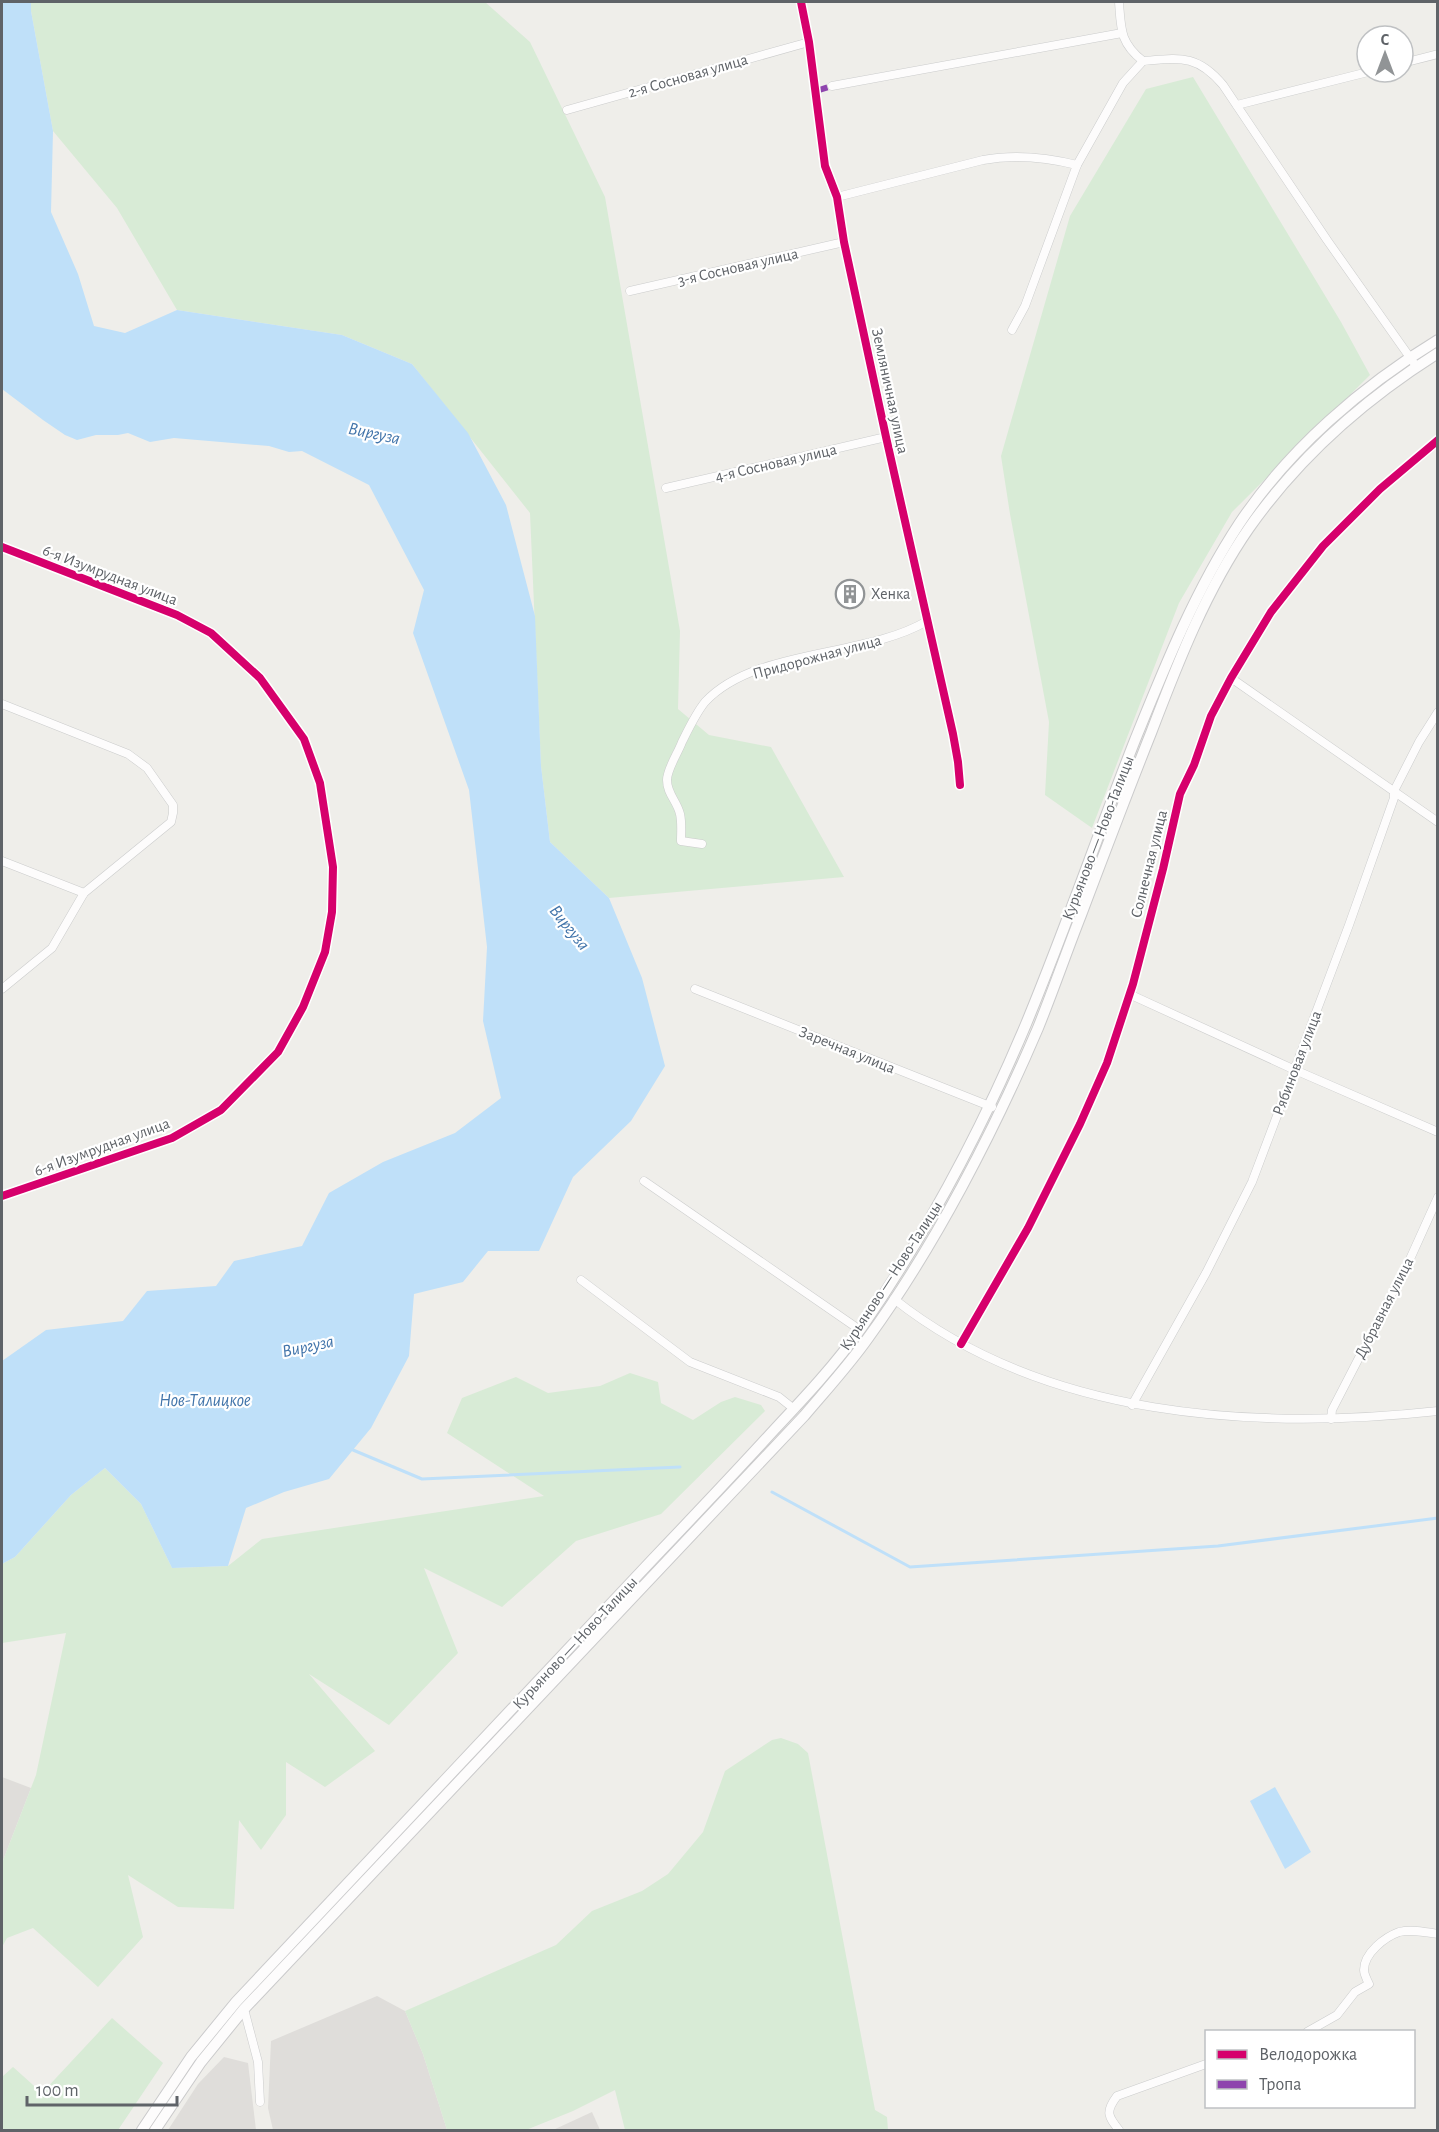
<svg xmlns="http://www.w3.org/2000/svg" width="1439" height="2132" viewBox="0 0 1439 2132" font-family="'Alegreya Sans',sans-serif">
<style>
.industrial{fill:#dfddda}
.green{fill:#d8ebd6}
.water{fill:#bfe0f9}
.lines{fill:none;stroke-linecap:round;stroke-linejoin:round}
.stream{stroke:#bfe0f9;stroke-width:3}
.street-casing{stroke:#cbcccc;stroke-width:9}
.secondary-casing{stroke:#cacacb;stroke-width:12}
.street{stroke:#fdfcfc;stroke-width:8}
.secondary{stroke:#fdfcfc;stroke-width:10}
.quiet{stroke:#8e44ad;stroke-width:6;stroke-dasharray:12 6;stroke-linecap:butt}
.cycleway-casing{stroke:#fff;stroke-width:11}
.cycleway{stroke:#d6006c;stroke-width:8}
.labels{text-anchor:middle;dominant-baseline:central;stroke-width:4.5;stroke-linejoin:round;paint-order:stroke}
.street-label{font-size:16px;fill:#5f6368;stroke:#fff}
.poi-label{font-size:16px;fill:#5f6368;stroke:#fff;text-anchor:start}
.water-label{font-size:18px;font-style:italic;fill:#4174aa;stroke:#fff}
</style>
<rect width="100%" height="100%" fill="#efeeea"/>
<!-- industrial -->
<g class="industrial">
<path d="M2,1777L31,1788L2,1863Z"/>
<path d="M377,1996L405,2011L423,2054L447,2130H273L268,2108L271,2041Z"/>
<path d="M224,2057L248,2063L256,2130H168L198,2084Z"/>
<path d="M592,2112L600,2130H553Z"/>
</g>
<!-- green -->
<g class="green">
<path d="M31,2H485L530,42L605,197L680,631L678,709L709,735L771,747L844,877L609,898L550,842L541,766L530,513L412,364L342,335L177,310L117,208L53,131L31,11Z"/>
<path d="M1193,77L1341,322L1370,375L1232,512L1179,603L1092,828L1045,795L1049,722L1010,514L1001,456L1070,216L1146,89Z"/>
<path d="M630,1373L658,1382L661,1403L693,1420L721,1402L735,1397L761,1405L765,1411L661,1514L576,1541L502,1607L424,1568L458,1653L389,1725L309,1674L375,1751L325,1787L286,1762V1815L261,1850L239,1820L234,1909L178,1907L128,1875L143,1937L98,1987L33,1928L7,1938L2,1947V1863L36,1775L66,1633L2,1643V1564L15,1557L71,1495L105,1468L141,1504L172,1568L228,1566L262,1539L544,1496L447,1433L462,1398L516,1377L548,1393L600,1386Z"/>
<path d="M781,1738L798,1744L808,1753L875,2110L887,2117L888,2130H625L615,2090L573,2111L526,2130H447L423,2054L405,2011L556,1945L592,1911L642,1891L668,1874L703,1832L725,1771L772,1740Z"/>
<path d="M112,2018L163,2063L118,2130H2V2077L13,2067L42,2093Z"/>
</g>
<!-- water -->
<g class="water">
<path d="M2,2H31V11L53,131L51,212L78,274L94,326L125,333L177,310L342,335L412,364L468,433L506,505L535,616L541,766L550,842L609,898L642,978L665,1066L631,1121L573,1177L539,1251H488L463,1282L414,1294L409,1356L371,1428L329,1479L284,1492L246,1508L228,1566L172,1568L141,1504L105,1468L71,1495L15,1557L2,1564V1361L46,1330L123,1321L147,1291L216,1286L234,1261L302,1246L329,1193L383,1162L455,1133L501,1098L483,1021L487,947L469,790L413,633L424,590L369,485L302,451L289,452L269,446L174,438L150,442L128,433L118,435H96L77,440L65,435L43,420L2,389Z"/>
<path d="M1275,1787L1311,1852L1285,1869L1250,1801Z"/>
</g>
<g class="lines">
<!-- stream -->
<g class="stream">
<path d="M352,1446L353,1450L422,1479L680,1467"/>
<path d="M772,1492L910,1567L1218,1546L1438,1518"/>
</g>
<!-- street casing -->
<g class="street-casing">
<g id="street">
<path d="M801,2L809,42L825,166L837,197L844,242L886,437L953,734L958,762L960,785"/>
<path d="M1119,2C1121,29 1120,43 1143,61"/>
<path d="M1143,61C1180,58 1197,54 1223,85L1327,240L1416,366"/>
<path d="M1403,63L1438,54"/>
<path d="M832,86L1122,33"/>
<path d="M1237,105L1368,72"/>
<path d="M567,110L809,42"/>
<path d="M837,197L983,160C1015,154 1045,157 1077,165"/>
<path d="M630,291L844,242"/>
<path d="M1012,330L1025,306L1077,165L1123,83L1143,61"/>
<path d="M666,488L886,437"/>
<path d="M2,547L177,615L211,633L260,678L304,739L320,783L333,867L332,912L325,952L303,1007L278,1052L221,1110L172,1138L2,1196"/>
<path d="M1231,678L1438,822"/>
<path d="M2,704L128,754L147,768L173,805V813L171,822L84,893L52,948L2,989"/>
<path d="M702,844L681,841C681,833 682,822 680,814C677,801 667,794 667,780C667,769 678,753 682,742C688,730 696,713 705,702C755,648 865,658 927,621"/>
<path d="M2,861L84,893"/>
<path d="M695,989L992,1107"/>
<path d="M1129,994L1295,1070L1438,1132"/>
<path d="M644,1181L860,1330"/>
<path d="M581,1280L690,1362L779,1397L794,1409"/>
<path d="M894,1299C1044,1418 1255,1431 1438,1411"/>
<path d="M961,1344L1028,1228L1080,1124L1107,1063L1133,984L1163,869L1180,794L1194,765L1211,716L1231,678L1271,612L1323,546L1380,489L1438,440"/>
<path d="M1132,1405L1206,1273L1252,1182L1349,925L1394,798V791L1419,742L1438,712"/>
<path d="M1331,1419L1332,1410L1410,1259L1438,1197"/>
<path d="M244,2009L258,2062L260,2102"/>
<path d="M1307,2032L1337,2015L1355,1992L1369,1984C1367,1980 1364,1974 1364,1970C1364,1953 1385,1937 1399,1932C1411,1929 1426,1932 1438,1934"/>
<path d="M1119,2130C1108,2116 1105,2112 1117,2096L1206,2064"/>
</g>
</g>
<!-- secondary casing -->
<g class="secondary-casing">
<g id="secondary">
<path d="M142,2130L191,2057L236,2002C374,1854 514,1708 652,1560C693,1517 734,1474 774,1430C805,1397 836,1364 862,1327C927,1232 982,1129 1026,1024C1065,930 1098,834 1135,740C1165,666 1195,591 1239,524C1289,449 1362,386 1438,340"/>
<path d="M155,2130L201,2062L244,2009L804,1416C826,1390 849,1365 868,1338C935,1246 994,1131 1038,1028C1053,991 1066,953 1081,915C1104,854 1127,793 1151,733C1178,662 1206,590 1249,528C1299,457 1365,399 1438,353"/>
</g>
</g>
<!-- street -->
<use href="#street" class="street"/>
<!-- secondary -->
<use href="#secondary" class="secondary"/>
<!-- quiet -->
<path class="quiet" d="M816,91L832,86"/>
<!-- cycleway casing -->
<g class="cycleway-casing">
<g id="cycleway">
<path d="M801,2L809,42L825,166L837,197L844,242L886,437L953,734L958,762L960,785"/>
<path d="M2,547L177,615L211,633L260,678L304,739L320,783L333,867L332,912L325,952L303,1007L278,1052L221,1110L172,1138L2,1196"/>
<path d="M961,1344L1028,1228L1080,1124L1107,1063L1133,984L1163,869L1180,794L1194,765L1211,716L1231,678L1271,612L1323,546L1380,489L1438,440"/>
</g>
</g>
<!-- cycleway -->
<use href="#cycleway" class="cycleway"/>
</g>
<!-- icons -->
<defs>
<g id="building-ring" transform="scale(1.5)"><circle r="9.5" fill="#fff" stroke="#919496" stroke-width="1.5"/><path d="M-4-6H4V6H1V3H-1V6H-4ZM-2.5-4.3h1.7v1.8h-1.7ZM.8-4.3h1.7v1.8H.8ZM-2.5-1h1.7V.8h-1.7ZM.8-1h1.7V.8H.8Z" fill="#919496"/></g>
</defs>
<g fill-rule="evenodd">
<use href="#building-ring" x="850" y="594"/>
</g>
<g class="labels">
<!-- street labels -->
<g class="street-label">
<text transform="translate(688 76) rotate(-16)">2-я Сосновая улица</text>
<text transform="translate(738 267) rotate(-13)">3-я Сосновая улица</text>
<text transform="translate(890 391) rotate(78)">Земляничная улица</text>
<text transform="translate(776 463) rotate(-13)">4-я Сосновая улица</text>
<text transform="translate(110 575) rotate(21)">6-я Изумрудная улица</text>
<text transform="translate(817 657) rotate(-15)">Придорожная улица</text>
<text transform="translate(1098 838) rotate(-69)">Курьяново — Ново-Талицы</text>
<text transform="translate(1149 864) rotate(-76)">Солнечная улица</text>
<text transform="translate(847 1050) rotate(22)">Заречная улица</text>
<text transform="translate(1297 1063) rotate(-69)">Рябиновая улица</text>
<text transform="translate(102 1147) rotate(-20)">6-я Изумрудная улица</text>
<text transform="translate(891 1276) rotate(-57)">Курьяново — Ново-Талицы</text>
<text transform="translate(1384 1308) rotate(-63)">Дубравная улица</text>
<text transform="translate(575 1643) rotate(-47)">Курьяново — Ново-Талицы</text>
</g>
<!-- poi labels -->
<g class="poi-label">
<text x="871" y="594">Хенка</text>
</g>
<!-- water labels -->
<g class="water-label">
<text transform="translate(374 434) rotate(12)">Виргуза</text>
<text transform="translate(569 928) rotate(51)">Виргуза</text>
<text transform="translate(308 1347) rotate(-12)">Виргуза</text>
<text x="205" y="1401">Нов-Талицкое</text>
</g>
</g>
<!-- border -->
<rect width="1439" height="2132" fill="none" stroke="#5f6368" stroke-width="6"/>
<!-- legend -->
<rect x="1205" y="2030" width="210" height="78" fill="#ffffff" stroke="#bfc1c3" stroke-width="1.5"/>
<rect x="1217" y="2050" width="30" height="9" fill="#d6006c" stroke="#bfc1c3" stroke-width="1.5"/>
<text x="1259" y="2060" font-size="18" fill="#5f6368">Велодорожка</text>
<rect x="1217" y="2080" width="30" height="9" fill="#8e44ad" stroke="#bfc1c3" stroke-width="1.5"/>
<text x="1259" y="2090" font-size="18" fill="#5f6368">Тропа</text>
<!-- north arrow -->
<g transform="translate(1385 54)"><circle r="28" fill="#ffffff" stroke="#bfc1c3" stroke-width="1.5"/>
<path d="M0-4.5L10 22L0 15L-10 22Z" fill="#919496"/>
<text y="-9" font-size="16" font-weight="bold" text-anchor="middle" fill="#5f6368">С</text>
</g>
<!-- scale -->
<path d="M27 2096v9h150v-9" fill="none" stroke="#5f6368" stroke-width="3"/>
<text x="36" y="2096" font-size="18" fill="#5f6368" stroke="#ffffff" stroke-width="4.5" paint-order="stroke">100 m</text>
</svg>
